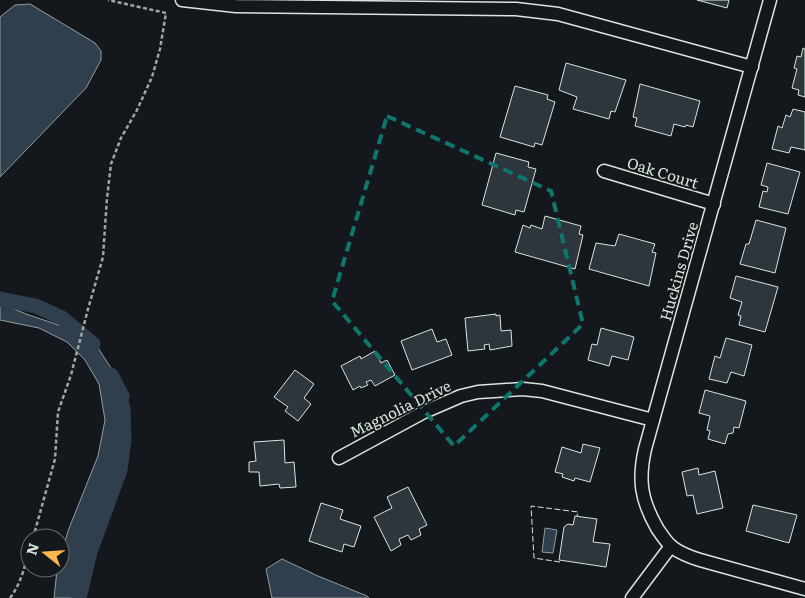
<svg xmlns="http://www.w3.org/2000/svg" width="805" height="598" viewBox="0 0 805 598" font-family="Literata,serif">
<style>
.water{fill:#2f3f4d;stroke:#939e99}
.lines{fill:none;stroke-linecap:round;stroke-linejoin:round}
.canal{stroke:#2f3f4d;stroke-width:15}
.building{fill:#2c363c;stroke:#d8e6dc}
.street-casing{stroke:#d8e6dc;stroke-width:15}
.path{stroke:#9da8a2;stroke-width:2.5;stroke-dasharray:4 2.5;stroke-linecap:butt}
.street{stroke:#14181c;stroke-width:12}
.fence{stroke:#d8e6dc;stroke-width:1;stroke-dasharray:6 2.5;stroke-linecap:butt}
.marked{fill:none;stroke:#0f766e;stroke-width:4;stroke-dasharray:10 6;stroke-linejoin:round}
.labels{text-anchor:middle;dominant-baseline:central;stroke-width:4;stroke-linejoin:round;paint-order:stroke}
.street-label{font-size:15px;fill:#d8e6dc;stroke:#14181c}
</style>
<rect width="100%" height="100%" fill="#14181c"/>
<!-- water -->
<g class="water">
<path d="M30,4L95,43L101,51V60L86,88L0,177V17L15,5Z"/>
<path d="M0,303L26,314L85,334L98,348L113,371L120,388L122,415L120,456L110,486L86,552L77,598H54L57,570L58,568H60V560L68,531L98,456L105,420L99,384L85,360L67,342L39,328L0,320Z"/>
<path d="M545,528L557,530L553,553L542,552Z"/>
<path d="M282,559L318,576L367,596L369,598H272L266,569Z"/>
</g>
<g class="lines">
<!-- canal -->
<g class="canal">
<path d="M0,299L36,306L62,318L93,344"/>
<path d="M79,598L90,552L120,470L124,440L123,408L121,401L122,396L111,375"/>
</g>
</g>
<!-- building -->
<g class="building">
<path d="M697,0H729L727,8Z"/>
<path d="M803,48L805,49V97L798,95L799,90L792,88L797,69L794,68L797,56L801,57Z"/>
<path d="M566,63L626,80L615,112L611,111L609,119L573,109L577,97L559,90Z"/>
<path d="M640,84L700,101L693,127L686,125L685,127L674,124L671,136L635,126L637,118L633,117Z"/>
<path d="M515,86L548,95L547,99L555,102L542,145L535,143L534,147L500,137Z"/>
<path d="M793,109L805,112V150L791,147L789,153L772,149L778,126L782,128L786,115L790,117Z"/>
<path d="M496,153L529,162L528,167L536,169L524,212L516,210L515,215L482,205Z"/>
<path d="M767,163L800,172L788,214L759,207L763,191L767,192L768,187L761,185Z"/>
<path d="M545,216L581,226L579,234L583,235L575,269L515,252L523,225L530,228L531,225L542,229Z"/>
<path d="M756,220L786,228L775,273L740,264L746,244H749Z"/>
<path d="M619,234L655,244L652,252L656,253L649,286L589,269L596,243L615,246Z"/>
<path d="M736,276L778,287L765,332L739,325L741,316L738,315L742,302L730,298Z"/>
<path d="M496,314V316L500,315L501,331L511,330L512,346L490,350L489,344L484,345L485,349L468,351L465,318Z"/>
<path d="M601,328L634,337L628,360L612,356L609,366L588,360L592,344L597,345Z"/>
<path d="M432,329L437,342L446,339L452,355L412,370L401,341Z"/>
<path d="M726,338L752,345L744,376L731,372L727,383L709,379L715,356L720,358Z"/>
<path d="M375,351L381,363L387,360L395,375L375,386L371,380L366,382L368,385L361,388L360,386L353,390L341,366L360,356L361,359Z"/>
<path d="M295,370L314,384L304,398L311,404L298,421L285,411L288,407L274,397Z"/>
<path d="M705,390L746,401L739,428L734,427L733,433L728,434L725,444L708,439L710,431L707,430L710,416L699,413Z"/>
<path d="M284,440L285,463L294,462L296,487L280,488L279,484L260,486L259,472H249V462L256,461L254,442Z"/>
<path d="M583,444L600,448L590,482L575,478L574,481L562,477L563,474L555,472L562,447L581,453Z"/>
<path d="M698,468L699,475L715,471L723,508L697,514L693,495L687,496L682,472Z"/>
<path d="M408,487L427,525L419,529L421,535L411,540L408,535L399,539L401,545L391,551L374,517L392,508L387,497Z"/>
<path d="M321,503L343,510L340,519L361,526L354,547L344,544L342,552L309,541Z"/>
<path d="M753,505L797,515L789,543L746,531Z"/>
<path d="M575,516L597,519L593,542L610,544L606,567L559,560L564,527L568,524L573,525Z"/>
</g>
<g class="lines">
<!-- street casing -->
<g class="street-casing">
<g id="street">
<path d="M182,0L236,6L516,9L558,14L752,67"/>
<path d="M770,0L645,449C638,480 641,500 657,528C661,534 666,542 672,547C680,553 690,557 700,560L805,589"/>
<path d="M604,171L714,204"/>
<path d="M339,458L424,412L461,396L478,392L523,389L542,391L653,420"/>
<path d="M632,598L671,546"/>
</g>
</g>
<!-- path -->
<g class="path">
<path d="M33,538L55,459L58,412L71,375L88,309L103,257L107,198L111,164L121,138L137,110L152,77L160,49L166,13L108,0"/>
<path d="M10,598C21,584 25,565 30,548"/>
</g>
<!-- street -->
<use href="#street" class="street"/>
<!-- fence -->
<path class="fence" d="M560,562L534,558L531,506L578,512L577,516"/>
</g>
<!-- marked area -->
<path class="marked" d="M387,116L551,191L583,324L454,446L332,301Z"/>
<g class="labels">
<!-- street labels -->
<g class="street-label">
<text transform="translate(663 172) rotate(17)">Oak Court</text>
<text transform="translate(678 271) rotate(-74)">Huckins Drive</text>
<text transform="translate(400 408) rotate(-26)">Magnolia Drive</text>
</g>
</g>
<!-- north arrow -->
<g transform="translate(45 553) rotate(287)"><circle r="24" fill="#14181c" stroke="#626a69"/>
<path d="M0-4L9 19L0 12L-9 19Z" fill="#ffb74d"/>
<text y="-8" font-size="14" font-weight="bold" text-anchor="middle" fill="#d8e6dc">N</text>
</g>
</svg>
